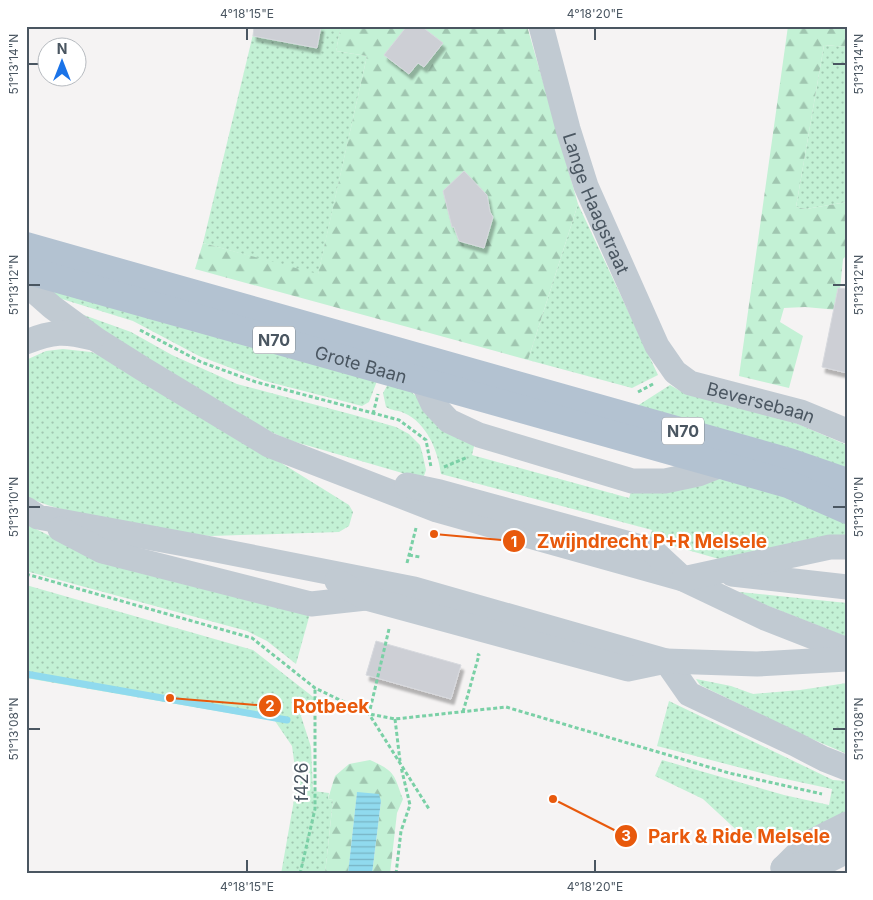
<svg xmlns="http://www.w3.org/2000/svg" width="873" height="900" viewBox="0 0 873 900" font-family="Inter,sans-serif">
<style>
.grass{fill:url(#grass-dots)}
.forest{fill:url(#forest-firs)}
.water{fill:url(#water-rules)}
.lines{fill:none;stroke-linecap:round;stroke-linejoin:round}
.stream{stroke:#90daee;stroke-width:7}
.building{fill:#cdcfd5;stroke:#d7d9de;filter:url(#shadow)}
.path{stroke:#7ad0a6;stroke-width:3;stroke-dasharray:4 2.5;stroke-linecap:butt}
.minor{stroke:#c1cad2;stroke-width:25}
.major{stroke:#b3c2d1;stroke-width:28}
.ticks{fill:none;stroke:#4a5661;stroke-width:2}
.labels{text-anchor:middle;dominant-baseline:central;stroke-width:4.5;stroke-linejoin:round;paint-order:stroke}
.shield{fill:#fff;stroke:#808990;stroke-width:1}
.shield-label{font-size:16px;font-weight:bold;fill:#4a5661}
.street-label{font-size:18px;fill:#4a5661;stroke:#fff}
.leader{fill:none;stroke:#e8590c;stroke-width:2}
.callout-dot{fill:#e8590c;stroke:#fff;stroke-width:2}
.mark-label{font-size:15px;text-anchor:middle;font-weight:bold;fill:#fff}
.callout-label{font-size:19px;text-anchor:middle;font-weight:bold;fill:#e8590c;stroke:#fff;stroke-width:4.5;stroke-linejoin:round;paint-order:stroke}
.neatline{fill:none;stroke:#4a5661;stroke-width:2}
.ticks-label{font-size:12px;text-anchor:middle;fill:#4a5661}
</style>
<defs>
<pattern id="grass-dots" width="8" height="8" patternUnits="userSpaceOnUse" patternTransform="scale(1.25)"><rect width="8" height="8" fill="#c3f1d5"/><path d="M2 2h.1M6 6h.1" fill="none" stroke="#a0c6b0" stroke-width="1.8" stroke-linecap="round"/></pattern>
<pattern id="forest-firs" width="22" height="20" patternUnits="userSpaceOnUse" patternTransform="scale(1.25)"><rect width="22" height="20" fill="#c3f1d5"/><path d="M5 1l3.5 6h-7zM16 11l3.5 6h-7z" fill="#a0c6b0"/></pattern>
<pattern id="water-rules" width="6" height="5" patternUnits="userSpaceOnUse" patternTransform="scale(1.25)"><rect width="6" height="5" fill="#90daee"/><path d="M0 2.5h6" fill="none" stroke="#78b4c4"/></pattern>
<filter id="shadow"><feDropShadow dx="3" dy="5.5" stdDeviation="1" flood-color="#0004"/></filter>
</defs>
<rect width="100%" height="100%" fill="#f5f3f3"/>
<!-- grass -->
<g class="grass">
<path d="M255,26H341L336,51L367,56L318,275L203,243Z"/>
<path d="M824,45L847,47V202L806,209L796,207Z"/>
<path d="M578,204L658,375L632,388L528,360Z"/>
<path d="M39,287L377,381L369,402L362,406L265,381L199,356L133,321L49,295Z"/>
<path d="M81,314L131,332L172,355L237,384L354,415L396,427L409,434L420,445L423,456L426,470L423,479L292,441L252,424L135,354Z"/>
<path d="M63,349L91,352L109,358L146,379L349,505L353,512L349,526L339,532L211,536C178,534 145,525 112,519C84,513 52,510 26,496V360L46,351Z"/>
<path d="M388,384L410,391L475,442L472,455L629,498L633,486L717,479L736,481L758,486L847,520V540L719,559L649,539L652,530L441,474C438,451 427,423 404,413C398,410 392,411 386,407L383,393Z"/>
<path d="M670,385L682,392L784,418L847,445V471L634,408Z"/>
<path d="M26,524L52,537L311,610L296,664L267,641L247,631L26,571Z"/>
<path d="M26,585L253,650L317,700L301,716L311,747L313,791L329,793L328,799L333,800L325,874H281L297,783L292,746L275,721L26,678Z"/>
<path d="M730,591L847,603V637Z"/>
<path d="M696,679L731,686L753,694L800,690L847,683V754L805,736L700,685Z"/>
<path d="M669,701L833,780L847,781V817L810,836L758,839L744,837L703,799L655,776L662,760L784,795L829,805L832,789L776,777L657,746Z"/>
</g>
<!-- forest -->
<g class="forest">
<path d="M341,26H527L578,204L528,360L195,269L203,243L318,274L367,56L336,51Z"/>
<path d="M788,26H828L847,30V47L824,45L796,207L806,209L847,202V255L843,259L838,310L805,307L784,308L780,322L803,336L789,388L739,376Z"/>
<path d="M370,760C396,772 393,773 403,799L397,813L390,874H372L381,801L357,793L348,874H325L333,800L328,799L335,776L349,764Z"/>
</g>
<!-- water -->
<path class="water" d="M357,792L379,794L381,801L372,874H348Z"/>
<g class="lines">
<!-- stream -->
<path class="stream" d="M26,674L287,720"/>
</g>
<!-- building -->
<g class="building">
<path d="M254,26H321L317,48L253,36Z"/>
<path d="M407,26H421L443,43L424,67L418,63L409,74L384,55Z"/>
<path d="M464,171L487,195L490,212L493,217L484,248L459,241L454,227H452L443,191Z"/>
<path d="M838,288L847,289V373L822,367Z"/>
<path d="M376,641L461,665L451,699L366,675Z"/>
</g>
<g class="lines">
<!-- path -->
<g class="path">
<path d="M140,330L201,362L256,382L399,420L426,440L431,467"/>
<path d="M638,392L655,383"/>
<path d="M373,414L378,394"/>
<path d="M444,467L468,457"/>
<path d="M409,555L420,557"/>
<path d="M407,563L416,528"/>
<path d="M26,574L252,638L315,688L369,714L395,719L506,707L729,773L822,794"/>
<path d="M389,629L369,714L429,809"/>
<path d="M463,712L479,655L477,654"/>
<path d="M395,719L400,761"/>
<path d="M300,874L315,809V689"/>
<path d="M396,874L401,831L410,805L401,767"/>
</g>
<!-- minor -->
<g class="minor">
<path id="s1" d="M541,26L568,129L586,186L657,346L675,372L690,383L801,412L847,431"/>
<path d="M26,284L52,307L97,340L143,369L269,445L437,510L683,579L765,618L847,650"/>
<path d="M26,342C53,331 65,331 92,338"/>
<path d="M423,382L433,404L449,421L479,435L632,481H665L698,474L721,465"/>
<path d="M407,485L440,492L652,550L679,575"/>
<path d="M26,509L38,517L206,548L414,589L666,661L689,694L795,744L824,759L847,768"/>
<path d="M60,529L102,551L311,604L366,598"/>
<path d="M732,574L847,587"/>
<path d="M683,579L830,547H847"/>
<path d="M337,581L366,598L628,669L666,661L757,664L847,659"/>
<path d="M783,868L807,844L847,824"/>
<path d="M783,868L831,859L847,851"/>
</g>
<!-- major -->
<g class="major">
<path d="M26,246L789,462L847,482"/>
<path id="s2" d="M26,270L721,465L788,484L847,510"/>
</g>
</g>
<!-- ticks -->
<path class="ticks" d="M247,28V40M595,28V40M28,64H40M833,64H846M28,285H40M833,285H846M28,507H40M833,507H846M28,729H40M833,729H846M247,860V872M595,860V872"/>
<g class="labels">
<!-- shield labels -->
<g class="shield">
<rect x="253" y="326.5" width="42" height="27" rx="4"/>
<rect x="662" y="417.5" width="42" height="27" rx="4"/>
</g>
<g class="shield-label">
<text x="274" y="340">N70</text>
<text x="683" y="431">N70</text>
</g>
<!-- street labels -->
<g class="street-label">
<text stroke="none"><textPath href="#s1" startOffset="186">Lange Haagstraat</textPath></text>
<text stroke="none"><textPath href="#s2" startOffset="348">Grote Baan</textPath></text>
<text stroke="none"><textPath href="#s1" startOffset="465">Beversebaan</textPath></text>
<text transform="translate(301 782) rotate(-90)">f426</text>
</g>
</g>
<!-- callouts -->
<path class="leader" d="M434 534L514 541M170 698L270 706M553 799L626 836"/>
<g class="callout-dot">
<circle cx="434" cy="534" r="5"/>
<circle cx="170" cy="698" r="5"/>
<circle cx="553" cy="799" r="5"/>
<circle cx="514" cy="541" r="12"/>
<circle cx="270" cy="706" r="12"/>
<circle cx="626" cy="836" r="12"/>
</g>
<g class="mark-label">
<text x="514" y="547">1</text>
<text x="270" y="711">2</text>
<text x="626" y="841">3</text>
</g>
<g class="callout-label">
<text x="652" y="548">Zwijndrecht P+R Melsele</text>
<text x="331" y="713">Rotbeek</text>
<text x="739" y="843">Park &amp; Ride Melsele</text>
</g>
<!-- border -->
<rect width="873" height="900" fill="none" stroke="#ffffff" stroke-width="55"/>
<!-- north arrow -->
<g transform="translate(62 62)"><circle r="24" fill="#ffffff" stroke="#b7bbc0"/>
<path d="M0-4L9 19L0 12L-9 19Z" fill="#1a73e8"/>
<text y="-8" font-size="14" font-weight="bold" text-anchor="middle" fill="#4a5661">N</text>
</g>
<rect x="28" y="28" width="818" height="844" class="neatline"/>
<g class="ticks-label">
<text x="247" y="18">4°18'15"E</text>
<text x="595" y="18">4°18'20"E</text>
<text transform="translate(14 64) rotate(-90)" y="4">51°13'14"N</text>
<text transform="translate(859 64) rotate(-90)" y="4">51°13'14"N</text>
<text transform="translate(14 285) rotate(-90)" y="4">51°13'12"N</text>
<text transform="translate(859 285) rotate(-90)" y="4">51°13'12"N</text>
<text transform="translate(14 507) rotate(-90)" y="4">51°13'10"N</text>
<text transform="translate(859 507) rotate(-90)" y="4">51°13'10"N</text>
<text transform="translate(14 729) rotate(-90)" y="4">51°13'08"N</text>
<text transform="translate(859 729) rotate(-90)" y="4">51°13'08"N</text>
<text x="247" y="891">4°18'15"E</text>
<text x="595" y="891">4°18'20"E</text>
</g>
</svg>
